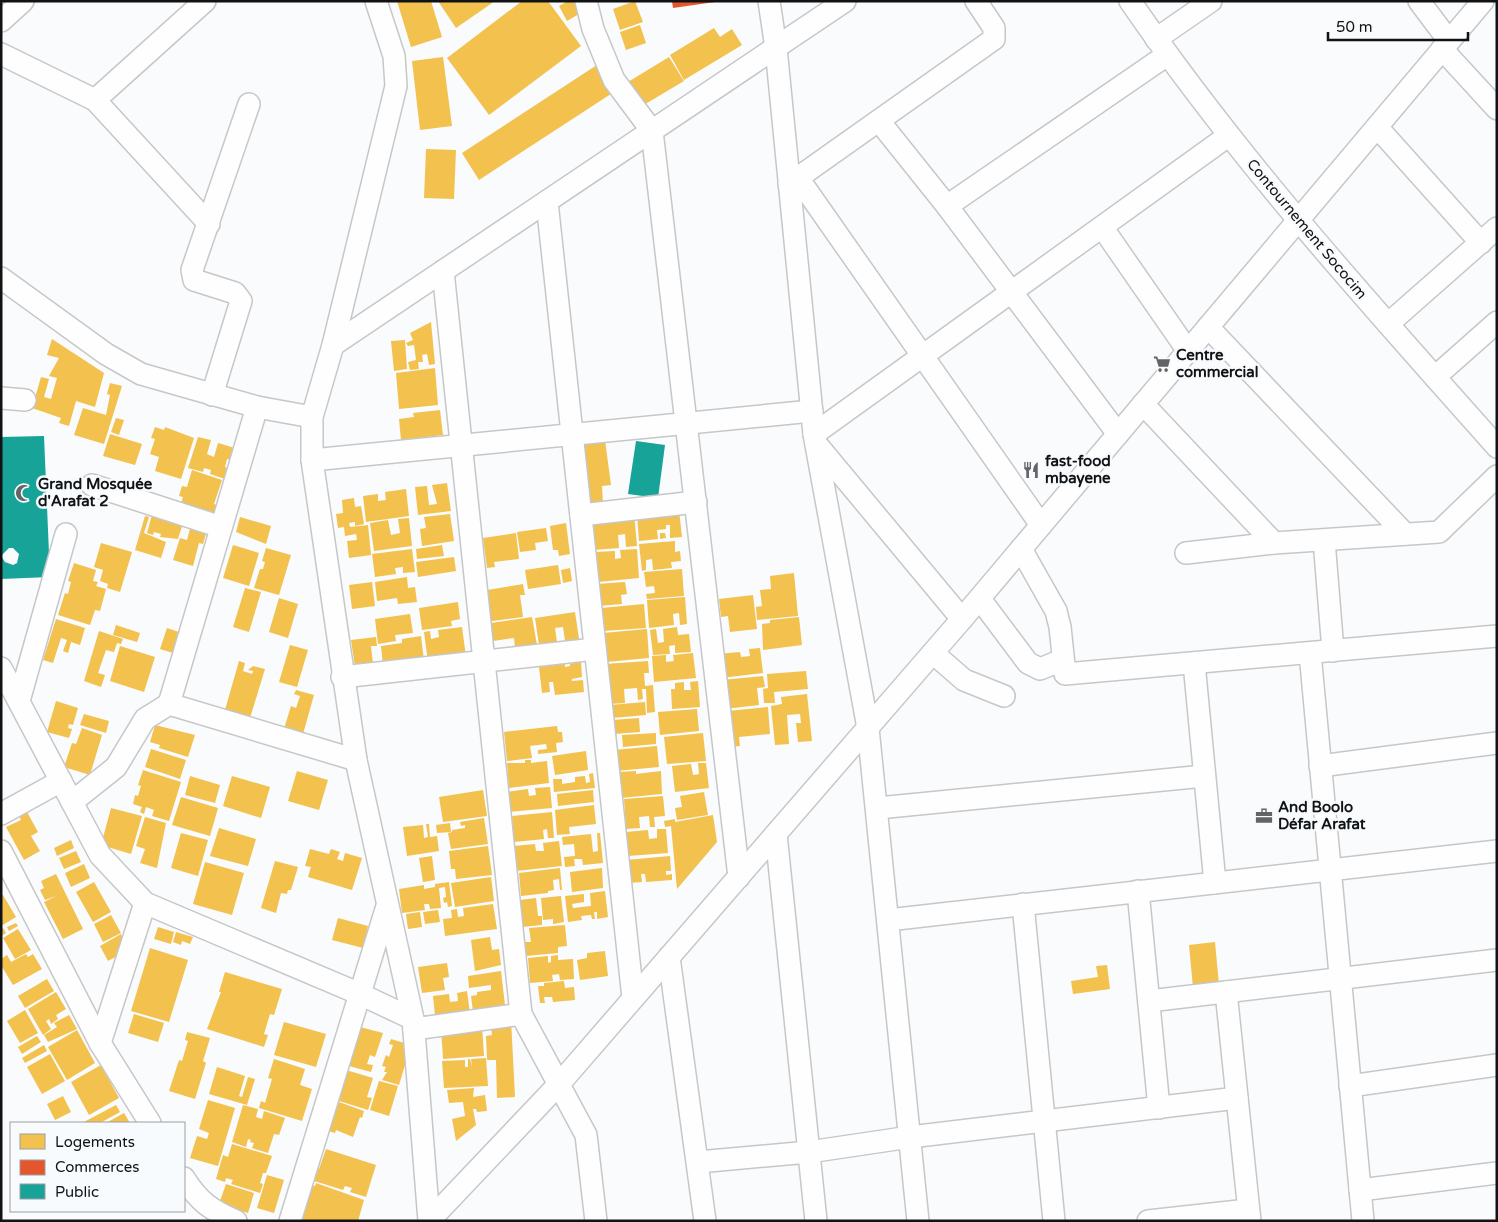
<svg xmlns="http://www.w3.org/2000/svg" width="1498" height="1222" viewBox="0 0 1498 1222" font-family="'Varela Round',sans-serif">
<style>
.homes{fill:#f2c14e}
.shops{fill:#e4572e}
.public{fill:#17a398;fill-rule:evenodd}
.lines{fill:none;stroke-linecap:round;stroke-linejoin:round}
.minor-casing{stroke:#c6c7c9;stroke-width:24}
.minor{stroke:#fefeff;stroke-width:21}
.labels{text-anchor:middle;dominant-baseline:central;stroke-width:5;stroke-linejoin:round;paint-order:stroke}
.street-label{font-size:15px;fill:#111213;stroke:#f8fbfe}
.poi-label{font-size:15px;font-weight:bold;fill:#111213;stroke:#f8fbfe;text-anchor:start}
</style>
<rect width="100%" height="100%" fill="#f9fbfd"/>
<!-- homes -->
<g class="homes">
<path d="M397,1H431L442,37L411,47Z"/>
<path d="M438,1H495L456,28Z"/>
<path d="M522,1H548L581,46L489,115L447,58Z"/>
<path d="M568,1H579L584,11L567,21L559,6Z"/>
<path d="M635,1L643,22L620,30L613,9Z"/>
<path d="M640,25L646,43L626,50L620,32Z"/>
<path d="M714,28L720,37L732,29L742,45L684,80L670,55Z"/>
<path d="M443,57L452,126L420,130L412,61Z"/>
<path d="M669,57L684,81L637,109L623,85Z"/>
<path d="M600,63L617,90L479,180L462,153Z"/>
<path d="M426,149L456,150L454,199L424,198Z"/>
<path d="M431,322L435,364L429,365L427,354L422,355L423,362H418L419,369L410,370L408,362L416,360L414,345L408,346L406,343L413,340L410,333Z"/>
<path d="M52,339L104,373L95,407L76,401L69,426L59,423L61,418L32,408L41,377L49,379L44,397L51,399L57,378L49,376L59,358L47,355Z"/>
<path d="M405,340L407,369L394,371L391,341Z"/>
<path d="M435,368L438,405L399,409L396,373Z"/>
<path d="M110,383L122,386L104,444L74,435L83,408L106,415L110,395L107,394Z"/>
<path d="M440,410L443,435L401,440L399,419L414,417L413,413Z"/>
<path d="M116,418L124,420L119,435L111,432Z"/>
<path d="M155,427L164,430L165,427L194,438L181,479L155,471L159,457L150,454L155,439L151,438Z"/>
<path d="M110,434L142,444L135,465L103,456Z"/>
<path d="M198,437L211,440L207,454L214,457L218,443L235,448L232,460L227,459L225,467L229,469L225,479L210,474L211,470L204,468L203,472L188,468Z"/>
<path d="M605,440L611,485L602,486L603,505L588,507L583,442Z"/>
<path d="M192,470L222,480L214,504L219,506L215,518L180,507L183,497L179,496L182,486L187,487Z"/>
<path d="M447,483L451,511L418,515L415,487L427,486L429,505L437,504L432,485Z"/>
<path d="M406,489L409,516L366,522L363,496L378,494V501L386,500L385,492Z"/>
<path d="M354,498L355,507L361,506L364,524L355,526V522L349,523L350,527L368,525L371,555L349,558L347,541L357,540L356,534L345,536L344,527L338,528L336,514L343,513L342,500Z"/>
<path d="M679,510L682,537L670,538V525H666V529L657,530L658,539L639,541L637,514Z"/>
<path d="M153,511L183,523L178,539L160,537L161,534L154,532L153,535L147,533Z"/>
<path d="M634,512L637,546L626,547L625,534L618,535L619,548L593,550L591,516Z"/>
<path d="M450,514L454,541L422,546L420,529L426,528L424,517Z"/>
<path d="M145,516L149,517L144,533L166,542L161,558L135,550Z"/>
<path d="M240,517L271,526L266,544L236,532Z"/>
<path d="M409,518L412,546L374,551L370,523L388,520L391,535L400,533L398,519Z"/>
<path d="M566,523L570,554L559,556L558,550H553L550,526Z"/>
<path d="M191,525L207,530L203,544L199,543L193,566L173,560L180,538L187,540Z"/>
<path d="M546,528L548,541L535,543L536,550L520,552L517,532Z"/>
<path d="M516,533L519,559L494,562L495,567L487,568L483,538Z"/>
<path d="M660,533H665L666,538L660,539Z"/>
<path d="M675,541V552L680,551L681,561L671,562L672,568L653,570L652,559L646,560V570L642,571L639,544Z"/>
<path d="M101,543L132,552L120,592L107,588L108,584L100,581L103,570L94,567Z"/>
<path d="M233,545L259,553L249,586L223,578Z"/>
<path d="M442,545L444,556L417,559L416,549Z"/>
<path d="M266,548L291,555L279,595L254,588L260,569H263L265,562L262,561Z"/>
<path d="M412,549L415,572L403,573V567L395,568L396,574L375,577L372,554Z"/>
<path d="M637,549L639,578L598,582L595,552L615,551V559L621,558L620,550Z"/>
<path d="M454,557L456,571L418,577L416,562Z"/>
<path d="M74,563L96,570L93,581L98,582L96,586L106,589L100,611L95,610L90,625L58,615L65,593L68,594L71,582L68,581Z"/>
<path d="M558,565L561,584L528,589L525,570Z"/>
<path d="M570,568L572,581L563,583L561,570Z"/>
<path d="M682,569L684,596L647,599L646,594L655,593L654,586L646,587L644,572Z"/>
<path d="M794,573L798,616L757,620L756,607L762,606L760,590L771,589L770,576Z"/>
<path d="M407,577L408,588L415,587L417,602L398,604L397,598L377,601L375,582Z"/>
<path d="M372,582L375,606L352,609L349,585Z"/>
<path d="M625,582L627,594L621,595L622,604L599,606L597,584Z"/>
<path d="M523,584L525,595H520L523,617L485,622L481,591Z"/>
<path d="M245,588L261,592L249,632L233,627Z"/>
<path d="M753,595L757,629L730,632L728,616L721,617L719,599Z"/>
<path d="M685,597L687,624L680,625L679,613L673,614L674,625L649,628L647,600Z"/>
<path d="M279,598L298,604L288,638L269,632Z"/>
<path d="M458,602L460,619L451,621L452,626L422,630L419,608Z"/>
<path d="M644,604L646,628L603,631L601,608Z"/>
<path d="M575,612L579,639L565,641L563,627L555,628L557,642L539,645L535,618Z"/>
<path d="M410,614L413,633L395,635L396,641L378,644L375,619Z"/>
<path d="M532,617L537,645L515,648L514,638L493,641L491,623Z"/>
<path d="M799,617L802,645L763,650L762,624L770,623V620Z"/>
<path d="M56,619L85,628L80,645L71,642L68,653L63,651L67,640L61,638L53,663L43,660Z"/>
<path d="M116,625L140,633L137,642L113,635Z"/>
<path d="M462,627L466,657L428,662L424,632L430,631L431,639L439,637L438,630Z"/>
<path d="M677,627L678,635L689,634L691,652L675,653V645L669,646L670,654L653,655L650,630L656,629L658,643L664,642L663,629Z"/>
<path d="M167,628L179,632L173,653L160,649Z"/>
<path d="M647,629L649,658L606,662L603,633Z"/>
<path d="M99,631L123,639L121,644L117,643L114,652L106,650L98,673L105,675L101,687L84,681Z"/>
<path d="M421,636L424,661L383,666L381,646L402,643V639Z"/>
<path d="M376,637L377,646H371L373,664L355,667L351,640Z"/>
<path d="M290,645L308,650L297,687L279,682Z"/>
<path d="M120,646L155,657L144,692L110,681Z"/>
<path d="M760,648L763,673L721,678L718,654L740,652L741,657L750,656L749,649Z"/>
<path d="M693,653L696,678L654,682L652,656L666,655V662L674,661L673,655Z"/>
<path d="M239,661L245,663L243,671L252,674L253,671L248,670L253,666L265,669L250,718L225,710Z"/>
<path d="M648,661L649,673H644L645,686L653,685L655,712L647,713L646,689H642L643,699L638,700L637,688L624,689L625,703L608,704L605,664Z"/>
<path d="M581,662L582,677L572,679V681L583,680L584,692L555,695L553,682H549L550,692L542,693L539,667L565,664V667L570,666V664Z"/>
<path d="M806,671L808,689L774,692L775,703H764L763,689L768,688L767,674Z"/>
<path d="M763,676L765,687L757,688L759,705L725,709L722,680Z"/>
<path d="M698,681L700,707L672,709L671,689H675V683L684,682V690H691L690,682Z"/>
<path d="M296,690L314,695L303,734L284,729L291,706L296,708L300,696L294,694Z"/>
<path d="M807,694L812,741L798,742L796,723H801L800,714L787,715L789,744L775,745L771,706L782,704L781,697Z"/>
<path d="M56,701L78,708L73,725L69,724L68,728L72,729L69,738L47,732Z"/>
<path d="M645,702L646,715L612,718L610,705Z"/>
<path d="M768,707L770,734L739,737L740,746L730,747L727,711Z"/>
<path d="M697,709L699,731L660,735L658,712Z"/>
<path d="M84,714L109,721L106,733L80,725Z"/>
<path d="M639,718L640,732L614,734L612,720Z"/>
<path d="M155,725L195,735L188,757L159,748L160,745L150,742Z"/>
<path d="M557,726L558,732H562L563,742L556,743L557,752L538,754V750L547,749L546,744L530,746L532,758L507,761L504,732Z"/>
<path d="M82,728L102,735L90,775L64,767L72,743L76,744Z"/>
<path d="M656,733V744L623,747L622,735Z"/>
<path d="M703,733L706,761L667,764L664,737Z"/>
<path d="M657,746L659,767L616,771L614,750Z"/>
<path d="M151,749L186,760L180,779L145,767Z"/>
<path d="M586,751L588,770L555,775L552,756Z"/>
<path d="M525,760H531V763L547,761L549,783L509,788L507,763H525Z"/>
<path d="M698,763H706L709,788L675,792L672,766L691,764L693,775L699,774Z"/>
<path d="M143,770L181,782L169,821L152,816L154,810L146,807L144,814L140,812L142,807L133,804L135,795L138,796L141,786L138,785Z"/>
<path d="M297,771L328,780L319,810L288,801Z"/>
<path d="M636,771V774L661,771L662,794L621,798L618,772Z"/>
<path d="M593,773L595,788L554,792L553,779H562V784L575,782V777L585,776L586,783L590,782L589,774Z"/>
<path d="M190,776L220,785L215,803L185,795Z"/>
<path d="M232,776L270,787L261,818L223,806Z"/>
<path d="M550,787L552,808L508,812L506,792L528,789L529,796L536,795L535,788Z"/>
<path d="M483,790L487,816L443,822L439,797Z"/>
<path d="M593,790L594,802L558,806L557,794Z"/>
<path d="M704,792L708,815L677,820L675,808L682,807L680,796Z"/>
<path d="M663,796L665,816L654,817L655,827H650L649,816L639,817L640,828L626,829L624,799Z"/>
<path d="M181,797L218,808L210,836L172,825Z"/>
<path d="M594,805L596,824L569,827L570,834L557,835L555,810Z"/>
<path d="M111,808L142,816L131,854L101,845Z"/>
<path d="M27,812L38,832L31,836L40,851L24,860L6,827L21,820L19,816Z"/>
<path d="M552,812L554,838H548L547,829L543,830L544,839L514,842L512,816Z"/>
<path d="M713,815L717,842L677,889L671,826L665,827L664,821L675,819V822Z"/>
<path d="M145,817L166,823L157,868L140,863L145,849L136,846Z"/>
<path d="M484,818L488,844L451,849L448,833L452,832V830L465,828V825L461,826L460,822Z"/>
<path d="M450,823L451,832L437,833L436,825Z"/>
<path d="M426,824H429L430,837L437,836L439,851L407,856L403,827L423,825L424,838L428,837Z"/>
<path d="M219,828L256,839L248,866L210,856Z"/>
<path d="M657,829H666L668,853L628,856L626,832L648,830L649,839L657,838Z"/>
<path d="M181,833L208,840L198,876L171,868Z"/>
<path d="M597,833H600L603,863L583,865L582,859H574L575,866L565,867L564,857L575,856L574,844L563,845L562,837L591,834L593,852L598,851Z"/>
<path d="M71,840L74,848L57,856L54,848Z"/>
<path d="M559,841L562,866L516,871L513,846L535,844L536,851H544L543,843Z"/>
<path d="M488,846L492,875L456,879L455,869H451L449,851Z"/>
<path d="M310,849L329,854L331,849L340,852L337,859L343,861L345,853L362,858L352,890L308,877L311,867L305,866Z"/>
<path d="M76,851L81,862L64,869L59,858Z"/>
<path d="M432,856L435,880L423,882L419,858Z"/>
<path d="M670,856L671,871H666V875L672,874V880L646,882L645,874H641L642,882L628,883L626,860Z"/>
<path d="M275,861L298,867L291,890H288L287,894L281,893L276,913L261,908Z"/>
<path d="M205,862L244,873L232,915L193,904Z"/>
<path d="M84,864L90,878L71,887L65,873Z"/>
<path d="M560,868L562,890H560L559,879L553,880L554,890L548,891V893L521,896L519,873Z"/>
<path d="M602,868L603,888L572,892L570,872Z"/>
<path d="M56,874L83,929L63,939L44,902L56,896L45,900L40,890L44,888L41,881Z"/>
<path d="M491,877L494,901L455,907L451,883Z"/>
<path d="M94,882L111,912L93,922L76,892Z"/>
<path d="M449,882L452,906L448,907L447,902L444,903L443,898L446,897L445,887L439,888L441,908L430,909L429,904H424L425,910L402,913L399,889L424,885V889L435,887V884Z"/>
<path d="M605,891L608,917L597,919V912H594L595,919H592L591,915L581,916L582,920L568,922L565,896L584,894V902L572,904L573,908L591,906L590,893Z"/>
<path d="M3,895L16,917L1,926V896Z"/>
<path d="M561,896L564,922L553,924V919L543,920L541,898Z"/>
<path d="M536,898L538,916H542V925L522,927L520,900Z"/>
<path d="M493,904L497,929L445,936L443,919L452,918L451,910L457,909L458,917L464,916L463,908Z"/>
<path d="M438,910L440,922L425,924L423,912Z"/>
<path d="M420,912L422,927L408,929L406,914Z"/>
<path d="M111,915L121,933L103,942L94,924Z"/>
<path d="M338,918L368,926L363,948L332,940Z"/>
<path d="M16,923L18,926L9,931L7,927Z"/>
<path d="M565,925L567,946L558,947V953L526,956L524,942H531L529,928Z"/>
<path d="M158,927L174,932L171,944L154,939Z"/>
<path d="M3,928L6,933L1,936V929Z"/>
<path d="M18,929L31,950L15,959L3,938Z"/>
<path d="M176,932L193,937L190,944L182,941L181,945L173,942Z"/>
<path d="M121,934L129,950L108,961L100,946Z"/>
<path d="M490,937L492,950L499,949L501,965L475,971L471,940Z"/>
<path d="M1215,942L1219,985L1193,988L1189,945Z"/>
<path d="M150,948L188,960L169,1022L131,1011Z"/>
<path d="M605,951L608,976L580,980L577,960L587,958V953Z"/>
<path d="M26,954L28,957L33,954L42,969L13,985L1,965V959L7,955L11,962Z"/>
<path d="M558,955V960L573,959L574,979L560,980L559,974L552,975L553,981L530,983L528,958L548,956V963L551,962V956Z"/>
<path d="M447,963L449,977L443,978L445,990L422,993L418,967Z"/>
<path d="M1107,965L1110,989L1073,994L1071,981L1098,977L1096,966Z"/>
<path d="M501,971L506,1014L474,1019L471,996L477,995V992L491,990V985L469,988L468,976Z"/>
<path d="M225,972L282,989L274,1015L270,1014L264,1034L268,1035L264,1047L207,1029L221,992H219Z"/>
<path d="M47,979L54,991L25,1008L18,996Z"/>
<path d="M564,981L565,988L574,987L575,1000L553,1002L552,997H544L545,1003H540L538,986H544V983Z"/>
<path d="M467,991L471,1021L436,1025L433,996L449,994L450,1002L458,1001L457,993Z"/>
<path d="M56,992L66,1009L56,1015L58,1019L51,1024L49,1019L46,1021L51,1029L43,1035L28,1009Z"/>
<path d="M25,1010L38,1033L20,1043L7,1021Z"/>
<path d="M134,1014L164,1023L158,1042L128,1033Z"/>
<path d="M69,1015L77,1029L48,1042L44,1035L57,1027L54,1023Z"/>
<path d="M511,1019L515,1097L497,1098L496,1060H487L486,1036L492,1035L491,1027Z"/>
<path d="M284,1022L326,1034L316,1067L274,1055Z"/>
<path d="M482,1025L484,1056L443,1059L441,1028Z"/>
<path d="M360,1027L383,1033L375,1057L370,1055L367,1064L373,1065L371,1072L349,1066Z"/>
<path d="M77,1030L95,1063L67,1080L48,1047Z"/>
<path d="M187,1032L210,1038L203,1061L206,1063L195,1099L169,1091L179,1060L182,1061L188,1041L185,1040Z"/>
<path d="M37,1036L41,1042L22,1054L18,1047Z"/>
<path d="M391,1039L411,1045L399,1085L382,1080L387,1072H384L386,1067L382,1066L386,1055L389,1057L393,1045L389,1044Z"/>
<path d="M44,1045L47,1051L25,1063L22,1058Z"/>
<path d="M50,1054L65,1081L42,1094L27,1067Z"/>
<path d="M486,1058L488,1086L444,1088L442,1061L465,1060V1067H468V1059H470L472,1067L471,1059Z"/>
<path d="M274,1059L305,1069L300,1085L312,1089L302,1121L259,1108L261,1101L265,1103L272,1079L268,1078Z"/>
<path d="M101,1065L119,1098L89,1115L71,1082Z"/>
<path d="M217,1067L245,1076L239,1096L242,1097L248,1077L255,1079L247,1105L209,1094Z"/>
<path d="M346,1070L373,1078L367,1097L372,1098L368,1110L336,1100Z"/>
<path d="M379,1081L398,1086L389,1116L370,1110Z"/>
<path d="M474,1088L473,1097L485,1095L487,1111L477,1112L476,1109H473L476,1125L456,1141L452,1119L465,1116L463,1102L449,1103L447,1090Z"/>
<path d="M63,1096L71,1112L55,1120L47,1104Z"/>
<path d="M208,1100L235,1108L218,1166L190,1158L197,1136L207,1139L209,1133L199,1129Z"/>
<path d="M339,1102L364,1111L362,1118L360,1117L353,1137L336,1130L335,1133L328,1131Z"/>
<path d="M116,1105L120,1112L100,1123H82Z"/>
<path d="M243,1105L258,1109L256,1117L262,1119L264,1111L285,1118L279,1135L274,1134L268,1153L252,1148L254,1143L250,1142L251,1140L248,1139L246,1147L232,1142Z"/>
<path d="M124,1113L130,1123H106Z"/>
<path d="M232,1144L272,1156L266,1173H263L260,1183L263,1184L260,1193L231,1184L233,1180L226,1178L225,1182L216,1179L223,1155L228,1157Z"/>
<path d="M326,1149L376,1165L366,1197L350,1192L352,1188L345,1186L343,1190L311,1180L315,1168L319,1169Z"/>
<path d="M267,1175L284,1180L274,1213L257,1208Z"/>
<path d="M316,1183L364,1200L358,1221H296L297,1216L302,1218L305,1208L302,1207L308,1184L315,1186Z"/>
<path d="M226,1184L254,1193L248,1213L219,1204Z"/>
</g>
<!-- shops -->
<path class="shops" d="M672,1H715V2L673,8Z"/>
<!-- public -->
<g class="public">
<path d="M44,436L50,577L1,579V437ZM9,548H13L19,554L17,563L13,565L5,562L1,556Z"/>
<path d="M636,441L665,445L658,498L628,494Z"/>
</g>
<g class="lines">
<!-- minor casing -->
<g class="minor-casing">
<g id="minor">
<path d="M376,1L394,56L396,86L333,345L312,417V460L356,760L413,1019L429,1221"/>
<path d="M586,1L593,29L614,80L652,131L739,877"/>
<path d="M769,1L776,48L814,434L868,728L918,1221"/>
<path d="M1130,1C1239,160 1369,303 1497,447"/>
<path d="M1419,1L1449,41"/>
<path d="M1,21L23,1"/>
<path d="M1156,39L1211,1"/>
<path d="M1442,49L1497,109"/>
<path d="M1,54L95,100L209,224"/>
<path d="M95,100L205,1"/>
<path d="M879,121L947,206L1118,434"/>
<path d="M1377,127L1481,243"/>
<path d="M798,178L1041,525"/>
<path d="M789,184L994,39V28L976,1"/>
<path d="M547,202L633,998"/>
<path d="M947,206L1167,55"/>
<path d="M1102,227L1188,351"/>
<path d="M443,271L521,1014L586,1135L596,1221"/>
<path d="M1,278L106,354L141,374L257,407L312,417"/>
<path d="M1388,324L1497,228"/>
<path d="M1208,327L1405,534"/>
<path d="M333,345L845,1"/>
<path d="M1435,377L1497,322"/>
<path d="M212,395L241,301L235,293L194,280L192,270L249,104"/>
<path d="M1,398L25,400"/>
<path d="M1143,404L1274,543"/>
<path d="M814,434L1228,136"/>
<path d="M818,446L962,619"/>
<path d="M312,460L812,411"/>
<path d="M92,485L221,527"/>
<path d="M581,515L696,502"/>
<path d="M1324,540L1333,651"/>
<path d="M1021,549L1056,611L1060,627L1065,674L1497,636"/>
<path d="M1186,553L1274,543L1439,532L1497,476"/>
<path d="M980,599L1028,663L1040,669L1062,660"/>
<path d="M933,653L964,680L1004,696"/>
<path d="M1310,653L1363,1221"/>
<path d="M1194,663L1215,883"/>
<path d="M1,668L100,855L145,903L360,994L413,1019"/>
<path d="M342,677L595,649"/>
<path d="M19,701L66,534"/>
<path d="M169,704L257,407"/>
<path d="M1320,766L1497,743"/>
<path d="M72,802L116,767L145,719L169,704L356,760"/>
<path d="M878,808L1204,776"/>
<path d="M1,814L61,781"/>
<path d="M776,834L816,1221"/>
<path d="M1,851L100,1043L150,1123"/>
<path d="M1138,891L1159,1108"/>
<path d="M1023,904L1054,1221"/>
<path d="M888,920L1497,851"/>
<path d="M669,957L705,1221"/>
<path d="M1226,992L1250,1221"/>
<path d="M1149,1001L1497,960"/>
<path d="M414,1029L521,1014"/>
<path d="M100,1043L145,903"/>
<path d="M1350,1086L1497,1065"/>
<path d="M698,1162L809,1152L910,1137L1237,1098"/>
<path d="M184,1178C199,1202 211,1210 236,1221"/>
<path d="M1360,1190L1497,1173"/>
<path d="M290,1221L387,906"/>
<path d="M429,1221L560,1083L962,619L1483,1"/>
<path d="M1148,1221L1248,1210"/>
</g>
</g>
<!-- minor -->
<use href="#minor" class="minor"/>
</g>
<!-- icons -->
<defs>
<g id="supermarket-bare" transform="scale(1.35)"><path d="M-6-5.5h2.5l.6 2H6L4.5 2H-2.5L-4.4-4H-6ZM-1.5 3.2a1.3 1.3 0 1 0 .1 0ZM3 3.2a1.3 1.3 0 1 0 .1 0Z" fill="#626465" stroke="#f8fbfe" stroke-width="2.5" paint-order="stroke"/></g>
<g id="restaurant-bare" transform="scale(1.35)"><path d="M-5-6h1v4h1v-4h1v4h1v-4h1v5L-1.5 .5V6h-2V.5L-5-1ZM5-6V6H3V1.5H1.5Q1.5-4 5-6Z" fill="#626465" stroke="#f8fbfe" stroke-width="2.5" paint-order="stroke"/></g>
<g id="mosque-bare" transform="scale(1.35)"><path d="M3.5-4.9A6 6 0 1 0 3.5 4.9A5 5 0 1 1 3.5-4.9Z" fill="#626465" stroke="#f8fbfe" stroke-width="2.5" paint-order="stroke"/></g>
<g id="office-bare" transform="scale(1.35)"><path d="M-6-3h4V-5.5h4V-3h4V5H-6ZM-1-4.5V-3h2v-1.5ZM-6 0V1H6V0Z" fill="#626465" stroke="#f8fbfe" stroke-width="2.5" paint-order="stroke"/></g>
</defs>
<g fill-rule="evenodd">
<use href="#supermarket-bare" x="1162" y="364"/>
<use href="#restaurant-bare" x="1031" y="470"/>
<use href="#mosque-bare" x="24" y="493"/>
<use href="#office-bare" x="1264" y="816"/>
</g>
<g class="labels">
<!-- street labels -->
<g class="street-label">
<text transform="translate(1307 229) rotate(50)">Contournement Sococim</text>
</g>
<!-- poi labels -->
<g class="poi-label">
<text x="1176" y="355">Centre<tspan x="1176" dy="17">commercial</tspan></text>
<text x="1045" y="461">fast-food<tspan x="1045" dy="17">mbayene</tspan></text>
<text x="38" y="484">Grand Mosquée<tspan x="38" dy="17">d'Arafat 2</tspan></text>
<text x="1278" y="807">And Boolo<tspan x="1278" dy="17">Défar Arafat</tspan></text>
</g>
</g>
<!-- border -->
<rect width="1498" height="1222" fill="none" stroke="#111213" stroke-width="5"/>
<!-- legend -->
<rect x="10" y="1122" width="175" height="90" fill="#f8fbfe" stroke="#9c9ea0"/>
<rect x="20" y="1134" width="25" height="15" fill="#f2c14e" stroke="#9c9ea0"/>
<text x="55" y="1147" font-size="15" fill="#111213">Logements</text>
<rect x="20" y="1160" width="25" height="15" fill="#e4572e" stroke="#9c9ea0"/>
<text x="55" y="1172" font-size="15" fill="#111213">Commerces</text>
<rect x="20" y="1184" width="25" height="15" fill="#17a398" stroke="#9c9ea0"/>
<text x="55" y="1197" font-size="15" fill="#111213">Public</text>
<!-- scale -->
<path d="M1328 32v8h140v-8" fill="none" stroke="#111213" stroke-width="2.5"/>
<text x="1336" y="32" font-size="15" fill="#111213" stroke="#f8fbfe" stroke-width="4" paint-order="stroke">50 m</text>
</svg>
